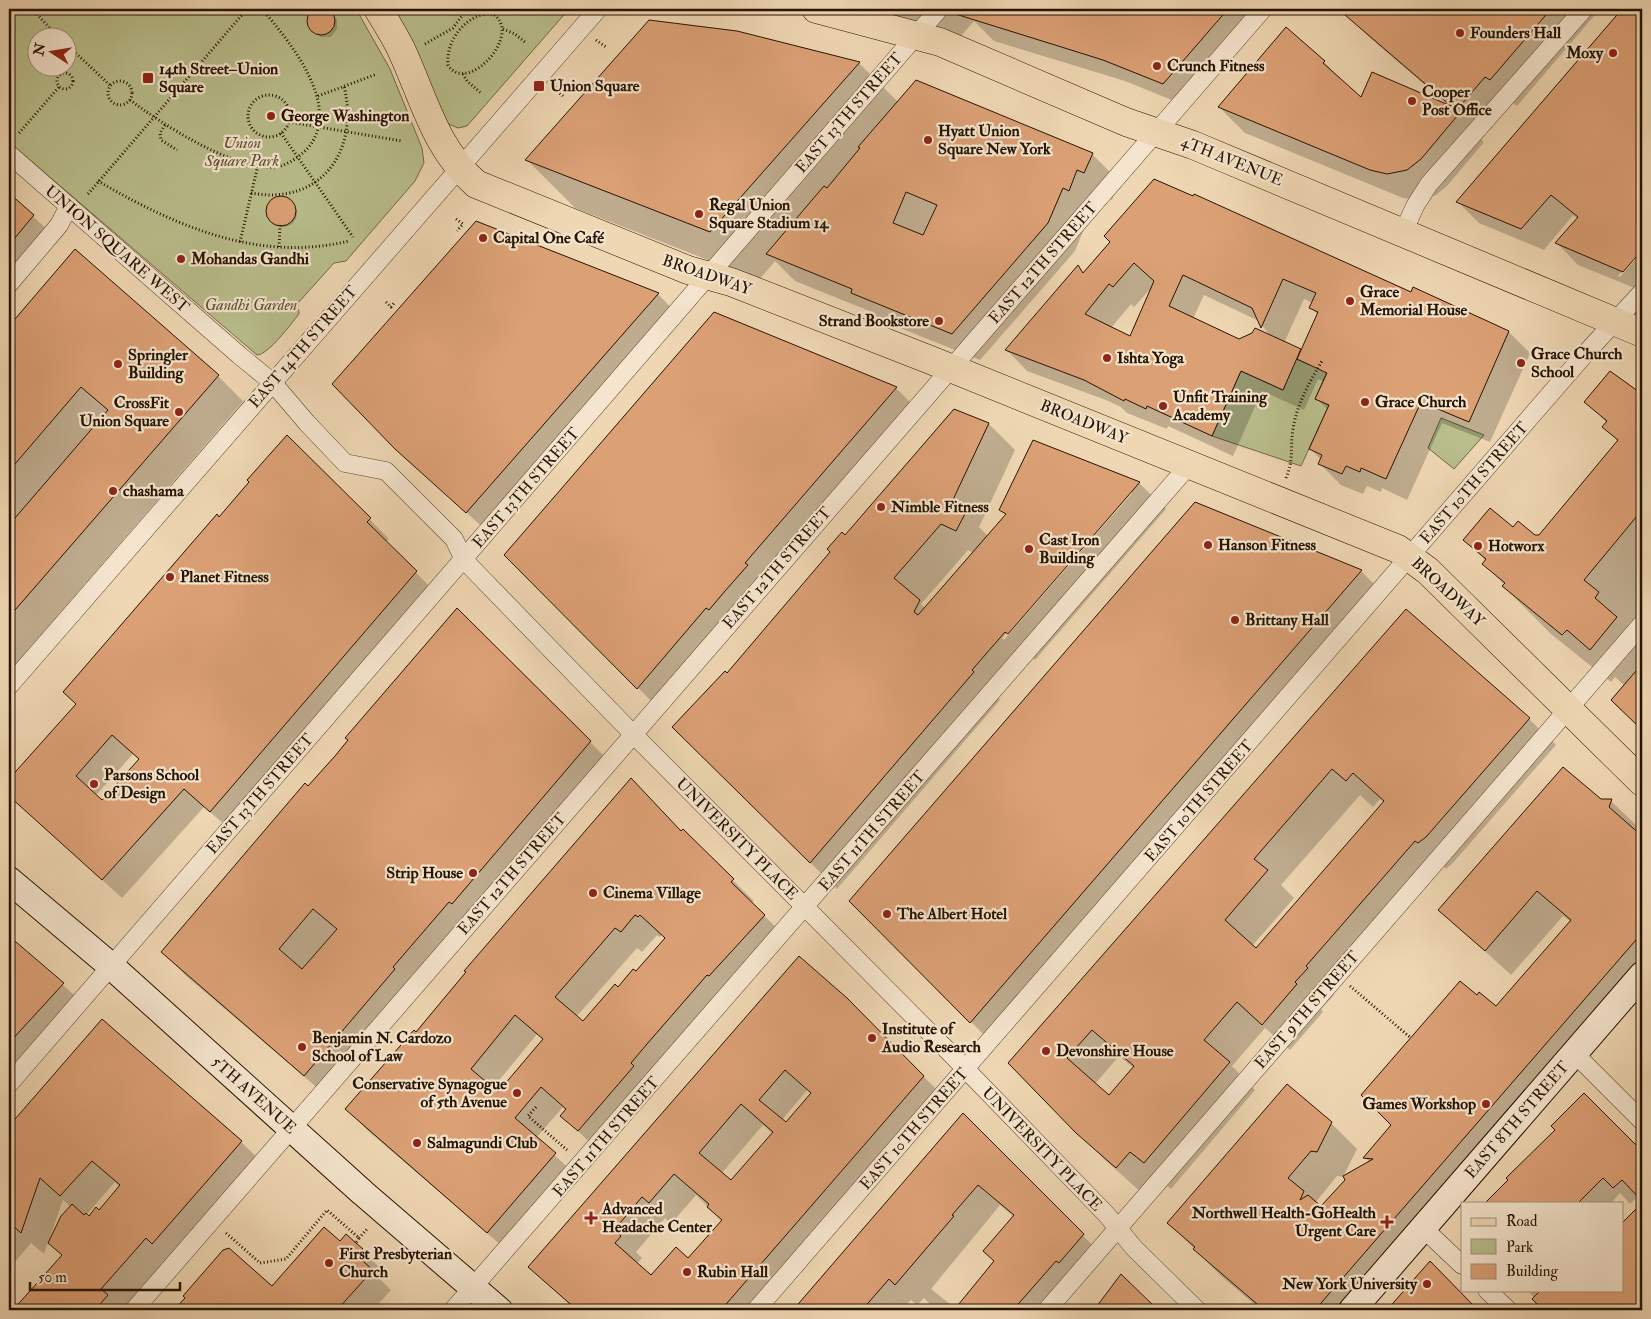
<svg xmlns="http://www.w3.org/2000/svg" width="1651" height="1319" viewBox="0 0 1651 1319" font-family="'IM FELL Double Pica',serif">
<style>
.green{fill:#b9be8c;stroke:#706846;fill-rule:evenodd}
.shadow{fill:#0003;fill-rule:evenodd}
.building{fill:#dca075;stroke:#261300;fill-rule:evenodd}
.lines{fill:none;stroke-linecap:round;stroke-linejoin:round}
.street-casing{stroke:#58442d;stroke-width:19}
.secondary-casing{stroke:#261300;stroke-width:28}
.primary-casing{stroke:#261300;stroke-width:29}
.path{stroke:#261300;stroke-width:3;stroke-dasharray:1 2.5;stroke-linecap:butt}
.street{stroke:#f5e5ce;stroke-width:18}
.secondary{stroke:#f5e5ce;stroke-width:26}
.primary{stroke:#efd7b3;stroke-width:28}
.poi-dot{fill:#8f2418;stroke:#f5e5ce;stroke-width:2}
.labels{text-anchor:middle;dominant-baseline:central;stroke-width:4.5;stroke-linejoin:round;paint-order:stroke}
.poi-label{font-size:16px;font-weight:bold;fill:#261300;stroke:#f5e5ce;text-anchor:start}
.street-label{font-size:16px;fill:#261300;stroke:#f5e5ce}
.park-label{font-size:16px;font-style:italic;fill:#594f31;stroke:#f5e5ce}
</style>
<rect width="100%" height="100%" fill="#efd7b3"/>
<filter id="stains"><feTurbulence type="fractalNoise" baseFrequency=".004" numOctaves="4"/><feColorMatrix values="0 0 0 0 .2 0 0 0 0 .09 0 0 0 0 .02 0 0 0 .5 -.17"/></filter>
<radialGradient id="worn" r=".72"><stop offset=".6" stop-color="#630" stop-opacity="0"/><stop offset="1" stop-color="#630" stop-opacity=".3"/></radialGradient>
<!-- green -->
<g class="green">
<path d="M9,9H356L390,69L422,148L424,163L415,181L346,261L334,263L298,303L299,314C291,324 268,355 257,355L9,142ZM38,38H68V68H38Z"/>
<path d="M393,9H569L467,126L458,128L446,123Z"/>
<path d="M1313,357L1330,365L1315,399L1329,405L1301,466L1212,436L1241,371L1283,390L1296,359L1310,365Z"/>
<path d="M1441,418L1484,435L1454,469L1428,448Z"/>
</g>
<!-- shadow -->
<g class="shadow">
<path d="M314,9H327L337,19V29L331,37H320L309,26L308,18Z"/>
<path d="M835,9H1269L1184,105L1125,81L994,41L974,21L956,42Z"/>
<path d="M1342,9H1600L1517,106L1512,102L1481,139L1484,142L1447,186L1436,195L1420,200L1403,198L1245,133L1219,107L1324,62L1361,99L1448,105L1368,36Z"/>
<path d="M1624,9H1633L1642,17V248L1618,276L1620,277L1642,252V291L1578,265L1557,243L1578,219L1573,215L1544,250L1479,223L1458,202Z"/>
<path d="M736,32L859,63L898,102L1092,154L1119,181L1112,200L1104,197L1096,217L1090,214L1075,251L980,360L880,320L872,312L795,281L775,261L759,280L575,208L527,160Z"/>
<path d="M9,194L55,237L9,291Z"/>
<circle cx="283" cy="213" r="14"/>
<path d="M477,223L658,294L680,317L490,534L396,448Z"/>
<path d="M1111,242L1412,293L1414,289L1509,332L1530,353L1490,442L1442,423L1407,500L1382,488L1381,492L1367,486L1363,494L1341,485L1320,464L1321,460L1311,449L1328,410L1317,399L1324,382L1318,379L1304,410L1262,391L1233,456L1168,426L1167,429L1127,413L1121,407L1106,400L1027,371L1007,350L1078,267L1084,274ZM1153,286L1131,337L1111,328L1131,304L1134,307ZM1204,295L1259,321L1270,336L1239,340L1193,319ZM1304,299L1313,303L1311,308L1318,315L1302,351L1284,343Z"/>
<path d="M75,251L218,376L243,401L9,672V327Z"/>
<path d="M715,313L896,388L919,411L661,711L506,555Z"/>
<path d="M1640,385L1642,387V729L1613,700L1625,686L1615,677L1611,682L1551,634L1503,586L1505,585L1484,564L1486,561L1465,540L1514,529L1535,537L1540,536L1618,441L1604,427L1607,423L1586,401L1635,390Z"/>
<path d="M989,424L1015,450L979,527L988,536L1006,515L1001,510L1034,442L1139,483L1166,509L1035,660L1032,657L997,697L1000,700L837,889L673,727L727,675L845,537ZM1129,493H1132L1004,640L1002,638ZM968,550L974,553L925,608L921,604Z"/>
<path d="M288,437L389,539L386,542L435,592L231,830L204,807L122,898L9,795V781L77,705L219,519ZM133,754L140,760L102,801L96,795Z"/>
<path d="M1196,503L1361,571L1382,592L991,1042L851,901Z"/>
<path d="M457,609L613,765L328,1097L185,975L163,952L349,740Z"/>
<path d="M1406,611L1529,719L1556,745L1452,864L1446,869L1443,866L1332,993L1334,995L1321,1009L1323,1012L1290,1050L1265,1028L1232,1066L1255,1090L1171,1189L1157,1177L1143,1194L1104,1159L1010,1063ZM1360,795L1373,807L1380,799L1384,803L1256,950L1252,946L1294,898L1281,885ZM1119,1056L1134,1068L1109,1096L1095,1084Z"/>
<path d="M1600,801H1611L1637,826L1635,831L1642,837V988L1363,1310H1261L1220,1275L1169,1223L1331,1123L1357,1149L1343,1177L1337,1176L1315,1203L1321,1208L1370,1162L1365,1158L1393,1125L1477,996L1496,1008L1571,922L1563,916L1511,975L1440,910Z"/>
<path d="M683,831L754,901L751,903L785,936L599,1151L562,1116L566,1111L563,1107L536,1138L576,1175L509,1252L367,1130L347,1109L416,1033ZM657,935L659,937L662,935L666,939L636,973L583,1023L576,1017L637,948L642,952ZM537,1034L543,1040L498,1094L492,1089Z"/>
<path d="M9,937L82,1002L9,1080Z"/>
<path d="M846,999L945,1098L760,1310H576L529,1267ZM807,1090L812,1094L786,1124L782,1120ZM763,1125L773,1134L731,1182L721,1174ZM696,1195L722,1221L689,1260L651,1277L637,1264L642,1258L636,1252L665,1218L671,1224Z"/>
<path d="M102,1020L241,1142L264,1164L169,1260L125,1310H16L63,1256L48,1242L44,1254L31,1243L9,1269V1128ZM115,1182L120,1187L99,1212L89,1218L86,1215ZM63,1200L71,1207L51,1240H49Z"/>
<path d="M1584,1094L1642,1152V1200L1638,1196L1630,1204L1620,1193L1611,1203H1486L1557,1130Z"/>
<path d="M963,1115L1104,1257L1081,1284L1078,1281L1054,1310H936L924,1298L917,1305L911,1300L902,1310H794ZM1000,1205L1014,1217L995,1262L956,1309L931,1289Z"/>
<path d="M1642,1205V1310H1546L1527,1290H1622V1225Z"/>
<path d="M340,1243L362,1250L381,1269L376,1275L391,1290L373,1310H175L186,1298L272,1288Z"/>
<path d="M1430,1263L1477,1310H1390Z"/>
<path d="M9,1270L14,1275L9,1281Z"/>
<path d="M1121,1276L1156,1310H1096Z"/>
</g>
<!-- building -->
<g class="building">
<circle cx="321" cy="21" r="14"/>
<path d="M949,9H1228L1163,84L1103,60L949,12Z"/>
<path d="M1338,9H1551L1490,80L1485,77L1455,112L1458,115L1421,159L1407,170L1387,174L1370,170L1218,107L1286,27L1325,61L1323,63L1361,97L1372,72L1451,106Z"/>
<path d="M1622,9H1635L1642,15V250L1623,272L1555,243L1578,217L1551,195L1521,229L1456,202Z"/>
<path d="M649,20L737,31L860,62L710,232L525,160Z"/>
<path d="M916,80L1093,153L1084,173L1077,170L1069,191L1063,188L1048,223L952,334L851,293L852,289L766,254L824,186L827,188L860,148L858,147ZM906,192L937,205L923,235L893,223Z"/>
<path d="M1154,179L1193,196L1194,194L1411,292L1413,287L1509,331L1469,422L1421,402L1386,479L1361,468L1360,472L1346,466L1342,474L1318,464L1322,455L1309,449L1329,405L1315,399L1327,373L1297,359L1318,312L1309,308L1316,293L1283,279L1261,328L1252,308L1183,275L1169,306L1239,339L1252,333L1255,328L1301,349L1283,390L1241,371L1212,436L1147,406L1146,409L1125,399L1124,401L1084,380L1005,350L1078,265L1083,273L1110,242L1104,236ZM1134,263L1154,281L1130,336L1085,314L1109,284L1113,287Z"/>
<path d="M9,193L34,215L9,245Z"/>
<circle cx="281" cy="211" r="15"/>
<path d="M476,221L659,293L466,513L395,449L332,384Z"/>
<path d="M75,249L219,375L9,617V525L108,410L81,387L9,471V326Z"/>
<path d="M714,312L897,387L745,563L748,565L725,591L709,610L706,608L637,689L504,555Z"/>
<path d="M1610,371L1642,394V510L1584,580L1599,592L1595,598L1617,617L1590,650L1567,630L1562,635L1502,586L1505,583L1482,564L1486,559L1463,540L1490,508L1513,527L1518,521L1535,535H1539L1618,440L1602,427L1607,421L1584,402Z"/>
<path d="M954,409L989,423L950,506L966,512L956,531L941,524L894,578L920,600L914,612L918,615L1006,514L999,510L1033,440L1140,482L1008,634L1005,632L972,670L974,672L810,863L672,727L725,671L727,673L830,552L827,549L842,532L845,535Z"/>
<path d="M287,435L371,518L367,522L417,571L210,812L184,789L102,880L9,796V779L76,704L63,692L217,514L219,517L249,482L247,480ZM112,735L139,759L102,800L76,776Z"/>
<path d="M1195,502L1362,570L970,1023L849,901Z"/>
<path d="M457,608L591,741L452,904L449,902L393,967L395,969L304,1076L161,952L305,783L308,786L335,756L348,740L345,738ZM313,909L337,929L302,969L279,949Z"/>
<path d="M1406,609L1530,718L1426,837L1418,843L1415,841L1306,966L1308,968L1295,982L1297,984L1262,1025L1237,1002L1204,1040L1230,1062L1144,1163L1130,1152L1116,1168L1076,1133L1008,1063ZM1332,769L1346,781L1353,773L1384,801L1256,948L1225,920L1268,870L1254,859ZM1092,1030L1134,1066L1109,1095L1067,1058Z"/>
<path d="M1642,664V730L1611,700Z"/>
<path d="M1563,767L1601,799H1612L1609,807L1642,836V933L1315,1310H1264L1193,1249L1195,1247L1167,1223L1287,1084L1332,1122L1317,1152L1311,1151L1288,1178L1304,1191L1300,1200L1308,1195L1321,1206L1345,1180L1343,1176L1373,1159L1363,1158L1391,1125L1361,1095L1460,981L1477,995L1479,992L1496,1006L1571,920L1537,891L1485,951L1438,910Z"/>
<path d="M631,778L681,831L683,829L734,879L731,882L765,915L709,976L707,975L647,1044L631,1063L634,1066L578,1131L560,1116L566,1109L541,1087L515,1118L556,1153L487,1233L345,1109L414,1030L416,1032L466,972L464,971ZM635,915L638,917L640,915L665,938L636,971L633,969L618,987L615,984L583,1021L555,997L615,928L621,932ZM515,1015L543,1039L498,1092L471,1069Z"/>
<path d="M9,936L64,983L9,1043Z"/>
<path d="M799,956L847,998L924,1076L721,1310H577L528,1267ZM785,1070L811,1093L786,1122L759,1100ZM741,1104L773,1132L731,1180L699,1153ZM674,1174L709,1204L707,1207L722,1220L688,1258L676,1247L651,1275L615,1243L621,1236L614,1230L642,1197L649,1203Z"/>
<path d="M102,1019L242,1141L152,1244L146,1238L101,1289L108,1295L95,1310H13L62,1255L48,1243L61,1216L72,1204L84,1215L86,1213L89,1216L96,1207L99,1210L120,1185L92,1161L60,1196L40,1178L21,1233L9,1222V1126Z"/>
<path d="M1584,1093L1642,1151V1201L1622,1180L1613,1188L1603,1178L1578,1203H1485L1508,1180L1506,1178L1555,1130L1551,1126Z"/>
<path d="M963,1113L1084,1234L1059,1263L1056,1261L1013,1310H954L994,1261L983,1251L1014,1215L978,1185L952,1215L954,1216L895,1285L889,1279L862,1310H793Z"/>
<path d="M1642,1203V1310H1543L1532,1299L1541,1290H1622V1223Z"/>
<path d="M324,1227L340,1241L346,1234L356,1243L363,1249L357,1256L373,1270L337,1310H174L185,1298L183,1296L223,1250L229,1248L272,1286Z"/>
<path d="M1430,1261L1478,1310H1387Z"/>
<path d="M1121,1274L1158,1310H1094Z"/>
</g>
<g class="lines">
<!-- street casing -->
<g class="street-casing">
<g id="street">
<path d="M9,154L239,355L272,382L307,423L345,463L386,471L454,539L464,560L633,734L950,1053L1106,1214L1134,1248L1197,1310"/>
<path d="M1403,233L1415,206L1429,184L1584,9"/>
<path d="M9,284L59,225L69,206"/>
<path d="M9,686L598,9"/>
<path d="M1575,1054L1642,1121"/>
<path d="M9,1084L939,9"/>
<path d="M1423,1228L1462,1265"/>
<path d="M1487,1290L1508,1310"/>
<path d="M134,1310L1263,9"/>
<path d="M453,1310L1190,464"/>
<path d="M756,1310L1585,354L1642,292"/>
<path d="M1047,1310L1642,624"/>
</g>
</g>
<!-- secondary casing -->
<g class="secondary-casing">
<g id="secondary">
<path d="M9,880L111,966L363,1193L499,1310"/>
<path d="M1352,1310L1642,975"/>
</g>
</g>
<!-- primary casing -->
<g class="primary-casing">
<g id="primary">
<path d="M378,9C386,22 394,35 401,49C424,98 434,147 476,184L688,270L731,282L933,361L1398,549L1428,571L1642,782"/>
<path d="M816,9L940,42L1126,122L1193,145L1642,333"/>
</g>
</g>
<!-- path -->
<g class="path">
<path d="M32,9L59,38"/>
<path d="M484,14H493C524,34 467,96 448,65C446,42 462,20 484,14Z"/>
<path d="M503,29L515,34L526,43"/>
<path d="M596,40L606,47"/>
<path d="M425,44L453,28L467,9"/>
<path d="M68,46L111,86"/>
<circle cx="65" cy="81" r="8"/>
<path d="M463,74L467,81L482,94"/>
<circle cx="120" cy="93" r="12"/>
<path d="M556,86L554,88L563,96"/>
<circle cx="269" cy="116" r="21"/>
<path d="M318,96L377,74"/>
<path d="M130,100C162,124 233,170 274,167C286,166 298,158 307,149C344,107 290,42 262,9"/>
<path d="M289,122L402,141"/>
<path d="M165,125L160,133L161,140L177,150"/>
<path d="M19,133L59,87"/>
<path d="M281,133L353,237"/>
<path d="M98,181C175,226 259,263 349,241"/>
<path d="M251,193C321,206 360,151 344,86"/>
<path d="M88,194L247,9"/>
<path d="M456,219L463,224L457,231"/>
<path d="M240,242L258,165"/>
<path d="M279,247L280,225"/>
<path d="M386,302L391,307L395,302"/>
<path d="M1286,478C1294,459 1290,449 1293,429C1297,404 1309,383 1322,361"/>
<path d="M1350,986L1411,1038"/>
<path d="M536,1107L528,1116L567,1150"/>
<path d="M226,1233L260,1263L286,1259L327,1210L359,1238L356,1243"/>
<path d="M359,1238L368,1228"/>
</g>
<!-- street -->
<use href="#street" class="street"/>
<!-- secondary -->
<use href="#secondary" class="secondary"/>
<!-- primary -->
<use href="#primary" class="primary"/>
</g>
<!-- markers -->
<g class="poi-dot">
<circle cx="1460" cy="33" r="5"/>
<circle cx="1613" cy="53" r="5"/>
<circle cx="1157" cy="66" r="5"/>
<rect x="142" y="72" width="12" height="12" rx="2.5"/>
<rect x="533" y="80" width="12" height="12" rx="2.5"/>
<circle cx="1412" cy="101" r="5"/>
<circle cx="271" cy="116" r="5"/>
<circle cx="928" cy="140" r="5"/>
<circle cx="699" cy="214" r="5"/>
<circle cx="483" cy="238" r="5"/>
<circle cx="181" cy="259" r="5"/>
<circle cx="1350" cy="301" r="5"/>
<circle cx="939" cy="321" r="5"/>
<circle cx="1107" cy="358" r="5"/>
<circle cx="1521" cy="363" r="5"/>
<circle cx="118" cy="364" r="5"/>
<circle cx="1365" cy="402" r="5"/>
<circle cx="1163" cy="406" r="5"/>
<circle cx="179" cy="412" r="5"/>
<circle cx="113" cy="491" r="5"/>
<circle cx="881" cy="507" r="5"/>
<circle cx="1208" cy="545" r="5"/>
<circle cx="1478" cy="546" r="5"/>
<circle cx="1029" cy="549" r="5"/>
<circle cx="170" cy="577" r="5"/>
<circle cx="1235" cy="620" r="5"/>
<circle cx="94" cy="784" r="5"/>
<circle cx="473" cy="873" r="5"/>
<circle cx="593" cy="893" r="5"/>
<circle cx="887" cy="914" r="5"/>
<circle cx="872" cy="1038" r="5"/>
<circle cx="302" cy="1047" r="5"/>
<circle cx="1046" cy="1051" r="5"/>
<circle cx="517" cy="1093" r="5"/>
<circle cx="1486" cy="1104" r="5"/>
<circle cx="417" cy="1143" r="5"/>
<path d="M588.5 1210.5h5v5h5v5h-5v5h-5v-5h-5v-5h5z"/>
<path d="M1384.5 1214.5h5v5h5v5h-5v5h-5v-5h-5v-5h5z"/>
<circle cx="329" cy="1263" r="5"/>
<circle cx="687" cy="1272" r="5"/>
<circle cx="1427" cy="1284" r="5"/>
</g>
<g class="labels">
<!-- poi labels -->
<g class="poi-label">
<text x="1470" y="33">Founders Hall</text>
<text x="1603" y="53" text-anchor="end">Moxy</text>
<text x="1167" y="66">Crunch Fitness</text>
<text x="159" y="69">14th Street–Union<tspan x="159" dy="18">Square</tspan></text>
<text x="550" y="86">Union Square</text>
<text x="1422" y="92">Cooper<tspan x="1422" dy="18">Post Office</tspan></text>
<text x="281" y="116">George Washington</text>
<text x="938" y="131">Hyatt Union<tspan x="938" dy="18">Square New York</tspan></text>
<text x="709" y="205">Regal Union<tspan x="709" dy="18">Square Stadium 14</tspan></text>
<text x="493" y="238">Capital One Café</text>
<text x="191" y="259">Mohandas Gandhi</text>
<text x="1360" y="292">Grace<tspan x="1360" dy="18">Memorial House</tspan></text>
<text x="929" y="321" text-anchor="end">Strand Bookstore</text>
<text x="1531" y="354">Grace Church<tspan x="1531" dy="18">School</tspan></text>
<text x="128" y="355">Springler<tspan x="128" dy="18">Building</tspan></text>
<text x="1117" y="358">Ishta Yoga</text>
<text x="1173" y="397">Unfit Training<tspan x="1173" dy="18">Academy</tspan></text>
<text x="1375" y="402">Grace Church</text>
<text x="169" y="403" text-anchor="end">CrossFit<tspan x="169" dy="18">Union Square</tspan></text>
<text x="123" y="491">chashama</text>
<text x="891" y="507">Nimble Fitness</text>
<text x="1039" y="540">Cast Iron<tspan x="1039" dy="18">Building</tspan></text>
<text x="1218" y="545">Hanson Fitness</text>
<text x="1488" y="546">Hotworx</text>
<text x="180" y="577">Planet Fitness</text>
<text x="1245" y="620">Brittany Hall</text>
<text x="104" y="775">Parsons School<tspan x="104" dy="18">of Design</tspan></text>
<text x="463" y="873" text-anchor="end">Strip House</text>
<text x="603" y="893">Cinema Village</text>
<text x="897" y="914">The Albert Hotel</text>
<text x="882" y="1029">Institute of<tspan x="882" dy="18">Audio Research</tspan></text>
<text x="312" y="1038">Benjamin N. Cardozo<tspan x="312" dy="18">School of Law</tspan></text>
<text x="1056" y="1051">Devonshire House</text>
<text x="507" y="1084" text-anchor="end">Conservative Synagogue<tspan x="507" dy="18">of 5th Avenue</tspan></text>
<text x="1476" y="1104" text-anchor="end">Games Workshop</text>
<text x="427" y="1143">Salmagundi Club</text>
<text x="602" y="1209">Advanced<tspan x="602" dy="18">Headache Center</tspan></text>
<text x="1376" y="1213" text-anchor="end">Northwell Health-GoHealth<tspan x="1376" dy="18">Urgent Care</tspan></text>
<text x="339" y="1254">First Presbyterian<tspan x="339" dy="18">Church</tspan></text>
<text x="697" y="1272">Rubin Hall</text>
<text x="1417" y="1284" text-anchor="end">New York University</text>
</g>
<!-- street labels -->
<g class="street-label">
<text transform="translate(849 113) rotate(-49)">EAST 13TH STREET</text>
<text transform="translate(1232 161) rotate(22)">4TH AVENUE</text>
<text transform="translate(117 249) rotate(41)">UNION SQUARE WEST</text>
<text transform="translate(1043 263) rotate(-49)">EAST 12TH STREET</text>
<text transform="translate(707 275) rotate(19)">BROADWAY</text>
<text transform="translate(303 347) rotate(-49)">EAST 14TH STREET</text>
<text transform="translate(1084 422) rotate(22)">BROADWAY</text>
<text transform="translate(1474 483) rotate(-49)">EAST 10TH STREET</text>
<text transform="translate(526 488) rotate(-49)">EAST 13TH STREET</text>
<text transform="translate(777 568) rotate(-49)">EAST 12TH STREET</text>
<text transform="translate(1448 592) rotate(43)">BROADWAY</text>
<text transform="translate(260 794) rotate(-49)">EAST 13TH STREET</text>
<text transform="translate(1199 801) rotate(-49)">EAST 10TH STREET</text>
<text transform="translate(872 831) rotate(-49)">EAST 11TH STREET</text>
<text transform="translate(737 839) rotate(45)">UNIVERSITY PLACE</text>
<text transform="translate(512 874) rotate(-49)">EAST 12TH STREET</text>
<text transform="translate(1307 1010) rotate(-49)">EAST 9TH STREET</text>
<text transform="translate(254 1095) rotate(42)">5TH AVENUE</text>
<text transform="translate(1517 1120) rotate(-49)">EAST 8TH STREET</text>
<text transform="translate(914 1129) rotate(-49)">EAST 10TH STREET</text>
<text transform="translate(606 1137) rotate(-49)">EAST 11TH STREET</text>
<text transform="translate(1042 1149) rotate(46)">UNIVERSITY PLACE</text>
</g>
<!-- park labels -->
<g class="park-label">
<text x="242" y="143">Union<tspan x="242" dy="18">Square Park</tspan></text>
<text x="251" y="305">Gandhi Garden</text>
</g>
</g>
<!-- margin -->
<rect width="1651" height="1319" fill="none" stroke="#efd7b3" stroke-width="30"/>
<rect x="10" y="10" width="1631" height="1299" fill="none" stroke="#261300" stroke-width="2.5"/>
<rect x="15" y="15" width="1621" height="1289" fill="none" stroke="#261300"/>
<!-- legend -->
<rect x="1461" y="1202" width="162" height="90" fill="#f5e5ce" stroke="#a2917c"/>
<rect x="1471" y="1218" width="25" height="8" fill="#efd7b3" stroke="#a2917c"/>
<text x="1506" y="1226" font-size="15" fill="#261300">Road</text>
<rect x="1471" y="1239" width="25" height="15" fill="#b9be8c" stroke="#a2917c"/>
<text x="1506" y="1252" font-size="15" fill="#261300">Park</text>
<rect x="1471" y="1264" width="25" height="15" fill="#dca075" stroke="#a2917c"/>
<text x="1506" y="1276" font-size="15" fill="#261300">Building</text>
<!-- north arrow -->
<g transform="translate(52 52) rotate(282)"><circle r="24" fill="#f5e5ce" stroke="#a2917c"/>
<path d="M0-4L9 19L0 12L-9 19Z" fill="#8f2418"/>
<text y="-8" font-size="14" font-weight="bold" text-anchor="middle" fill="#261300">N</text>
</g>
<!-- scale -->
<path d="M30 1282v8h150v-8" fill="none" stroke="#261300" stroke-width="2.5"/>
<text x="38" y="1282" font-size="15" fill="#261300" stroke="#f5e5ce" stroke-width="4" paint-order="stroke">50 m</text>
<rect width="100%" height="100%" filter="url(#stains)"/>
<rect width="100%" height="100%" fill="url(#worn)"/>
</svg>
